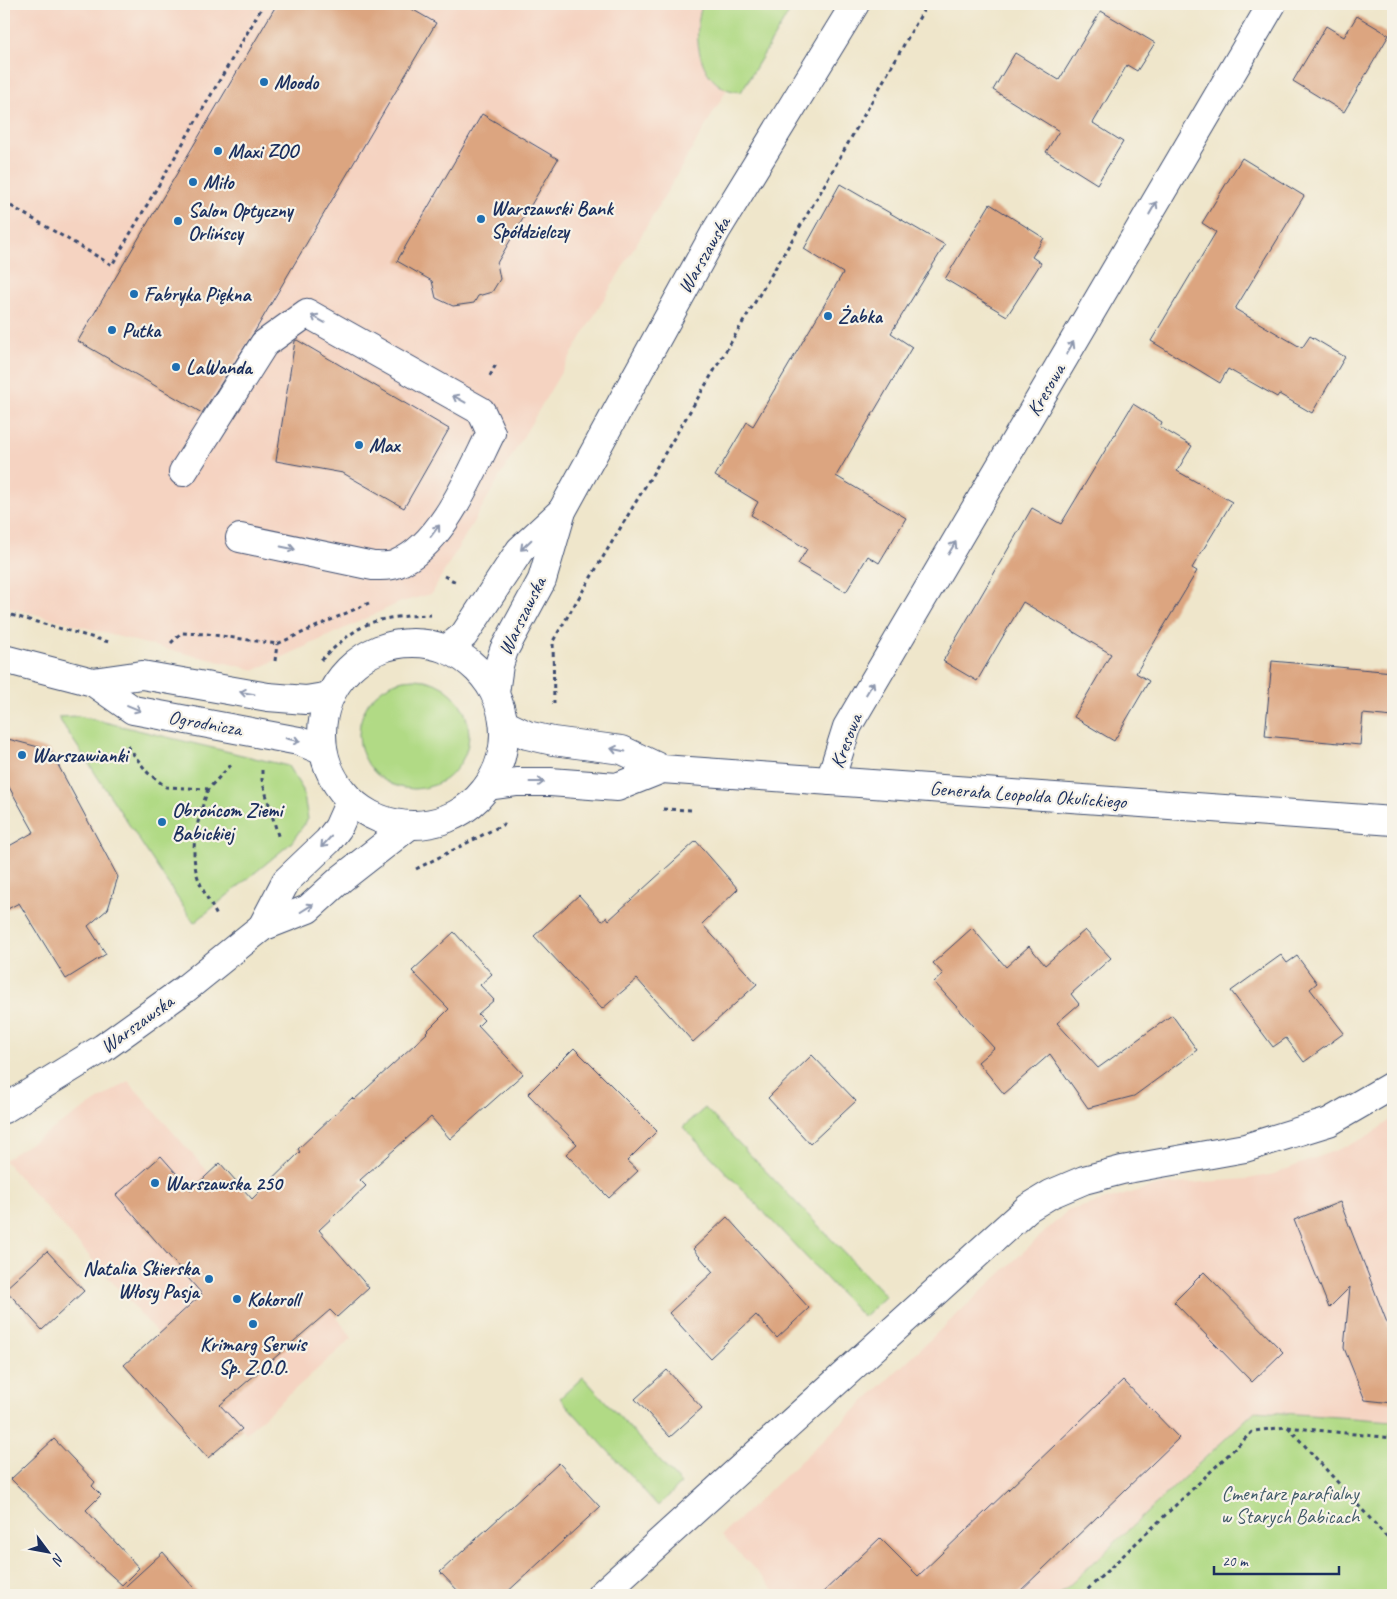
<svg xmlns="http://www.w3.org/2000/svg" width="1397" height="1599" viewBox="0 0 1397 1599" font-family="Caveat,sans-serif">
<style>
.built{fill:#f5d3c1}
.green{fill:#b1da85;stroke:#668472}
.building{fill:#dca580}
.lines{fill:none;stroke-linecap:round;stroke-linejoin:round}
.minor-casing{stroke:#3b4a6e;stroke-width:30}
.major-casing{stroke:#3b4a6e;stroke-width:30}
.path{stroke:#3b4a6e;stroke-width:3;stroke-dasharray:4 4;stroke-linecap:butt}
.minor{stroke:#fff;stroke-width:28}
.major{stroke:#fff;stroke-width:28}
.oneway{stroke:#8d97ae}
.poi-dot{fill:#1f6fb2;stroke:#f7f3e8;stroke-width:2}
.labels{text-anchor:middle;dominant-baseline:central;stroke-width:4.5;stroke-linejoin:round;paint-order:stroke}
.poi-label{font-size:20px;font-weight:bold;fill:#1b2f5e;stroke:#f7f3e8;text-anchor:start}
.street-label{font-size:20px;fill:#1b2f5e;stroke:#f7f3e8}
.park-label{font-size:20px;fill:#405a68;stroke:#f7f3e8}
</style>
<rect width="100%" height="100%" fill="#f7f3e8"/>
<filter id="ink" filterUnits="userSpaceOnUse"><feTurbulence type="fractalNoise" baseFrequency=".02" numOctaves="2"/><feDisplacementMap in="SourceGraphic" scale="10" xChannelSelector="R" yChannelSelector="G"/><feConvolveMatrix kernelMatrix="1 2 1 2 8 2 1 2 1" color-interpolation-filters="sRGB"/></filter>
<filter id="wash" filterUnits="userSpaceOnUse"><feTurbulence type="fractalNoise" baseFrequency=".0096" numOctaves="4" result="noise"/><feDisplacementMap in="SourceGraphic" scale="20" xChannelSelector="R" yChannelSelector="G"/><feGaussianBlur stdDeviation="1.12" result="paint"/><feColorMatrix in="noise" values="0 0 0 0 0 0 0 0 0 0 0 0 0 0 0 0 0 1.4 0 .05"/><feComposite in="paint" operator="in"/></filter>
<g filter="url(#wash)">
<rect width="100%" height="100%" fill="#efe6cb"/>
<!-- built -->
<g class="built">
<path d="M4,4H777L431,594L401,602L255,670L158,647L4,606Z"/>
<path d="M128,1081L209,1173L207,1175L337,1317L352,1338L246,1433L4,1160Z"/>
<path d="M1393,1118V1421L1255,1412L1059,1595H779L722,1535L1067,1211L1159,1185L1248,1179L1274,1174L1352,1144L1371,1134Z"/>
</g>
<!-- green -->
<g class="green">
<path d="M703,4H794L741,92C699,91 690,34 703,4Z"/>
<circle cx="414" cy="734" r="55"/>
<path d="M79,716L288,766L303,790L308,819L291,843L194,923L58,717Z"/>
<path d="M705,1108L886,1296L863,1317L683,1127Z"/>
<path d="M583,1377L681,1484L658,1506L560,1398Z"/>
<path d="M1255,1411L1393,1421V1595H1059Z"/>
</g>
<g id="blocks">
<!-- building -->
<g class="building">
<path d="M277,4H403L436,23L255,331L202,413L78,341Z"/>
<path d="M1101,11L1155,43L1137,71L1127,65L1093,123L1123,142L1097,184L1046,152L1059,131L993,90L1015,53L1059,80Z"/>
<path d="M1357,16L1389,35L1344,112L1293,81L1326,26L1344,37Z"/>
<path d="M482,114L558,159L497,263L500,279L492,292L478,296L474,303L453,306L436,298L432,281L397,261Z"/>
<path d="M1242,158L1304,196L1235,309L1302,348L1310,336L1345,357L1312,413L1279,394L1277,397L1228,369L1220,383L1151,341L1216,232L1202,223Z"/>
<path d="M840,184L945,245L891,333L912,347L836,476L906,518L879,563L868,556L846,592L798,564L807,549L751,515L758,502L715,476L747,422L753,426L843,273L804,249Z"/>
<path d="M990,204L1044,238L1032,257L1041,263L1007,316L945,279Z"/>
<path d="M297,340L449,429L404,508L343,473L276,461L295,341Z"/>
<path d="M1133,404L1162,422L1160,427L1192,446L1177,471L1232,502L1192,568L1197,571L1136,673L1149,681L1114,741L1074,717L1111,654L1023,602L977,681L943,661L1032,508L1061,524Z"/>
<path d="M1272,661L1393,672V717L1363,714L1360,745L1265,736Z"/>
<path d="M4,738L50,750L118,877L108,909L88,926L106,954L66,979L19,903L4,911V849L34,832L4,778Z"/>
<path d="M696,841L738,889L702,924L757,984L693,1042L637,979L602,1009L534,936L579,895L602,921L607,917L609,920Z"/>
<path d="M972,928L1006,967L1029,946L1045,965L1085,930L1111,958L1071,994L1079,1004L1057,1023L1098,1068L1172,1015L1197,1050L1134,1096L1088,1108L1050,1054L1004,1094L978,1062L994,1048L934,982L943,974L933,963Z"/>
<path d="M454,932L492,974L480,985L494,1000L478,1014L484,1020L478,1026L523,1074L450,1139L431,1117L360,1180L366,1186L319,1230L369,1288L337,1317L330,1310L220,1405L242,1429L208,1458L124,1365L202,1294L116,1195L161,1156L191,1190L220,1163L252,1199L300,1152L298,1149L352,1098L354,1100L427,1033L426,1032L449,1009L412,971Z"/>
<path d="M1281,955L1287,963L1297,956L1317,983L1310,989L1344,1033L1304,1062L1286,1038L1273,1047L1231,991Z"/>
<path d="M574,1048L657,1131L627,1161L638,1171L609,1198L566,1154L577,1144L528,1094Z"/>
<path d="M812,1055L856,1101L810,1144L768,1098Z"/>
<path d="M1340,1202L1393,1338V1403L1365,1400L1344,1348L1350,1287L1329,1308L1294,1220Z"/>
<path d="M727,1217L809,1308L777,1338L756,1315L710,1358L669,1313L713,1272L693,1249Z"/>
<path d="M47,1251L84,1291L42,1330L5,1289Z"/>
<path d="M1204,1272L1283,1352L1252,1382L1174,1302Z"/>
<path d="M667,1370L702,1408L670,1437L635,1399Z"/>
<path d="M1123,1380L1179,1438L1016,1595H820L880,1538L918,1576Z"/>
<path d="M54,1439L95,1482L92,1486L101,1495L86,1510L139,1568L122,1585L62,1531L11,1479Z"/>
<path d="M559,1463L600,1507L504,1595H462L440,1572Z"/>
<path d="M163,1552L200,1595H116Z"/>
</g>
</g>
</g>
<g filter="url(#ink)">
<use href="#blocks" fill-opacity="0" stroke="#3b4a6e" stroke-width="1"/>
<g class="lines">
<!-- minor casing -->
<g class="minor-casing">
<g id="minor">
<path d="M183,472L264,344L307,313L481,411L491,433C470,475 442,546 396,564C389,567 380,566 373,566L240,538"/>
<path d="M4,659L93,682L133,710L299,741L323,751"/>
<path d="M93,682L142,675L268,697L306,700L330,696"/>
<path d="M830,781L847,727L1272,4"/>
<path d="M601,1595L1028,1208L1051,1194L1084,1180L1122,1170L1245,1148L1329,1122L1393,1085"/>
</g>
</g>
<!-- major casing -->
<g class="major-casing">
<g id="major">
<circle cx="413" cy="734" r="91"/>
<path d="M447,649L464,635L520,550L562,511"/>
<path d="M495,693L499,665L504,650L542,580L562,511L716,231L855,4"/>
<path d="M504,724L527,735L553,741L622,750L662,769L1393,821"/>
<path d="M488,786L517,782H550L617,787L662,769"/>
<path d="M262,927L286,881L328,841L338,828L350,801"/>
<path d="M4,1109L103,1048L185,989L262,927L308,909L341,879L410,825"/>
</g>
</g>
<!-- path -->
<g class="path">
<path d="M4,202L112,265L264,4"/>
<path d="M490,376L496,364"/>
<path d="M444,576L456,582"/>
<path d="M4,613L109,642"/>
<path d="M171,643L181,633L207,634L277,644L369,603"/>
<path d="M321,660C363,620 373,617 431,615"/>
<path d="M275,661L277,644"/>
<path d="M554,704L553,641L817,198L927,4"/>
<path d="M127,746L148,773L166,787L208,789L232,764"/>
<path d="M262,770V780L279,839"/>
<path d="M208,789C200,814 191,839 195,865C197,883 209,900 217,916"/>
<path d="M663,809L692,810"/>
<path d="M416,869L508,822"/>
<path d="M1288,1427L1393,1544"/>
<path d="M1082,1595L1253,1431L1287,1427L1393,1438"/>
</g>
<!-- minor -->
<use href="#minor" class="minor"/>
<!-- major -->
<use href="#major" class="major"/>
</g>
<!-- one-way arrows -->
<defs><path id="oneway-shaft" d="M-6 0H5M1.5-3L5.5 0L1.5 3" fill="none" stroke-width="1.6" stroke-linecap="round" stroke-linejoin="round" transform="scale(1.25)"/></defs>
<g class="oneway">
<use href="#oneway-shaft" transform="translate(1153 208) rotate(-60)"/>
<use href="#oneway-shaft" transform="translate(318 319) rotate(-151)"/>
<use href="#oneway-shaft" transform="translate(1070 348) rotate(-60)"/>
<use href="#oneway-shaft" transform="translate(459 399) rotate(-151)"/>
<use href="#oneway-shaft" transform="translate(435 531) rotate(-53)"/>
<use href="#oneway-shaft" transform="translate(526 545) rotate(136)"/>
<use href="#oneway-shaft" transform="translate(288 548) rotate(12)"/>
<use href="#oneway-shaft" transform="translate(952 548) rotate(-59)"/>
<use href="#oneway-shaft" transform="translate(870 688) rotate(-59)"/>
<use href="#oneway-shaft" transform="translate(247 693) rotate(-170)"/>
<use href="#oneway-shaft" transform="translate(134 708) rotate(23)"/>
<use href="#oneway-shaft" transform="translate(293 740) rotate(13)"/>
<use href="#oneway-shaft" transform="translate(618 750) rotate(-168)"/>
<use href="#oneway-shaft" transform="translate(537 782)"/>
<use href="#oneway-shaft" transform="translate(326 842) rotate(133)"/>
<use href="#oneway-shaft" transform="translate(307 908) rotate(-32)"/>
</g>
</g>
<!-- markers -->
<g class="poi-dot">
<circle cx="264" cy="82" r="5"/>
<circle cx="218" cy="151" r="5"/>
<circle cx="193" cy="182" r="5"/>
<circle cx="481" cy="219" r="5"/>
<circle cx="178" cy="221" r="5"/>
<circle cx="134" cy="294" r="5"/>
<circle cx="828" cy="316" r="5"/>
<circle cx="112" cy="330" r="5"/>
<circle cx="176" cy="367" r="5"/>
<circle cx="359" cy="445" r="5"/>
<circle cx="22" cy="755" r="5"/>
<circle cx="162" cy="822" r="5"/>
<circle cx="155" cy="1183" r="5"/>
<circle cx="209" cy="1279" r="5"/>
<circle cx="237" cy="1299" r="5"/>
<circle cx="253" cy="1324" r="5"/>
</g>
<g class="labels">
<!-- poi labels -->
<g class="poi-label">
<text x="274" y="82">Moodo</text>
<text x="228" y="151">Maxi ZOO</text>
<text x="203" y="182">Miło</text>
<text x="491" y="208">Warszawski Bank<tspan x="491" dy="23">Spółdzielczy</tspan></text>
<text x="188" y="210">Salon Optyczny<tspan x="188" dy="23">Orlińscy</tspan></text>
<text x="144" y="294">Fabryka Piękna</text>
<text x="838" y="316">Żabka</text>
<text x="122" y="330">Putka</text>
<text x="186" y="367">LaWanda</text>
<text x="369" y="445">Max</text>
<text x="32" y="755">Warszawianki</text>
<text x="172" y="810">Obrońcom Ziemi<tspan x="172" dy="23">Babickiej</tspan></text>
<text x="165" y="1183">Warszawska 250</text>
<text x="199" y="1268" text-anchor="end">Natalia Skierska<tspan x="199" dy="23">Włosy Pasja</tspan></text>
<text x="247" y="1299">Kokoroll</text>
<text x="253" y="1344" text-anchor="middle">Krimarg Serwis<tspan x="253" dy="23">Sp. Z.O.O.</tspan></text>
</g>
<!-- street labels -->
<g class="street-label">
<text transform="translate(704 255) rotate(-60)">Warszawska</text>
<text transform="translate(1046 390) rotate(-60)">Kresowa</text>
<text transform="translate(522 616) rotate(-64)">Warszawska</text>
<text transform="translate(205 723) rotate(10)">Ogrodnicza</text>
<text transform="translate(846 741) rotate(-69)">Kresowa</text>
<text transform="translate(1028 795) rotate(4)">Generała Leopolda Okulickiego</text>
<text transform="translate(137 1024) rotate(-36)">Warszawska</text>
</g>
<!-- park labels -->
<g class="park-label">
<text x="1290" y="1493">Cmentarz parafialny<tspan x="1290" dy="23">w Starych Babicach</tspan></text>
</g>
</g>
<!-- margin -->
<rect width="1397" height="1599" fill="none" stroke="#f7f3e8" stroke-width="20"/>
<!-- north arrow -->
<g transform="translate(48 1552) rotate(122)" stroke="#f7f3e8" stroke-width="4" paint-order="stroke">
<path d="M0-4L9 19L0 12L-9 19Z" fill="#1b2f5e"/>
<text y="-8" font-size="14" font-weight="bold" text-anchor="middle" fill="#1b2f5e">N</text>
</g>
<!-- scale -->
<path d="M1214 1566v8h125v-8" fill="none" stroke="#1b2f5e" stroke-width="2.5"/>
<text x="1222" y="1566" font-size="15" fill="#1b2f5e" stroke="#f7f3e8" stroke-width="4" paint-order="stroke">20 m</text>
</svg>
